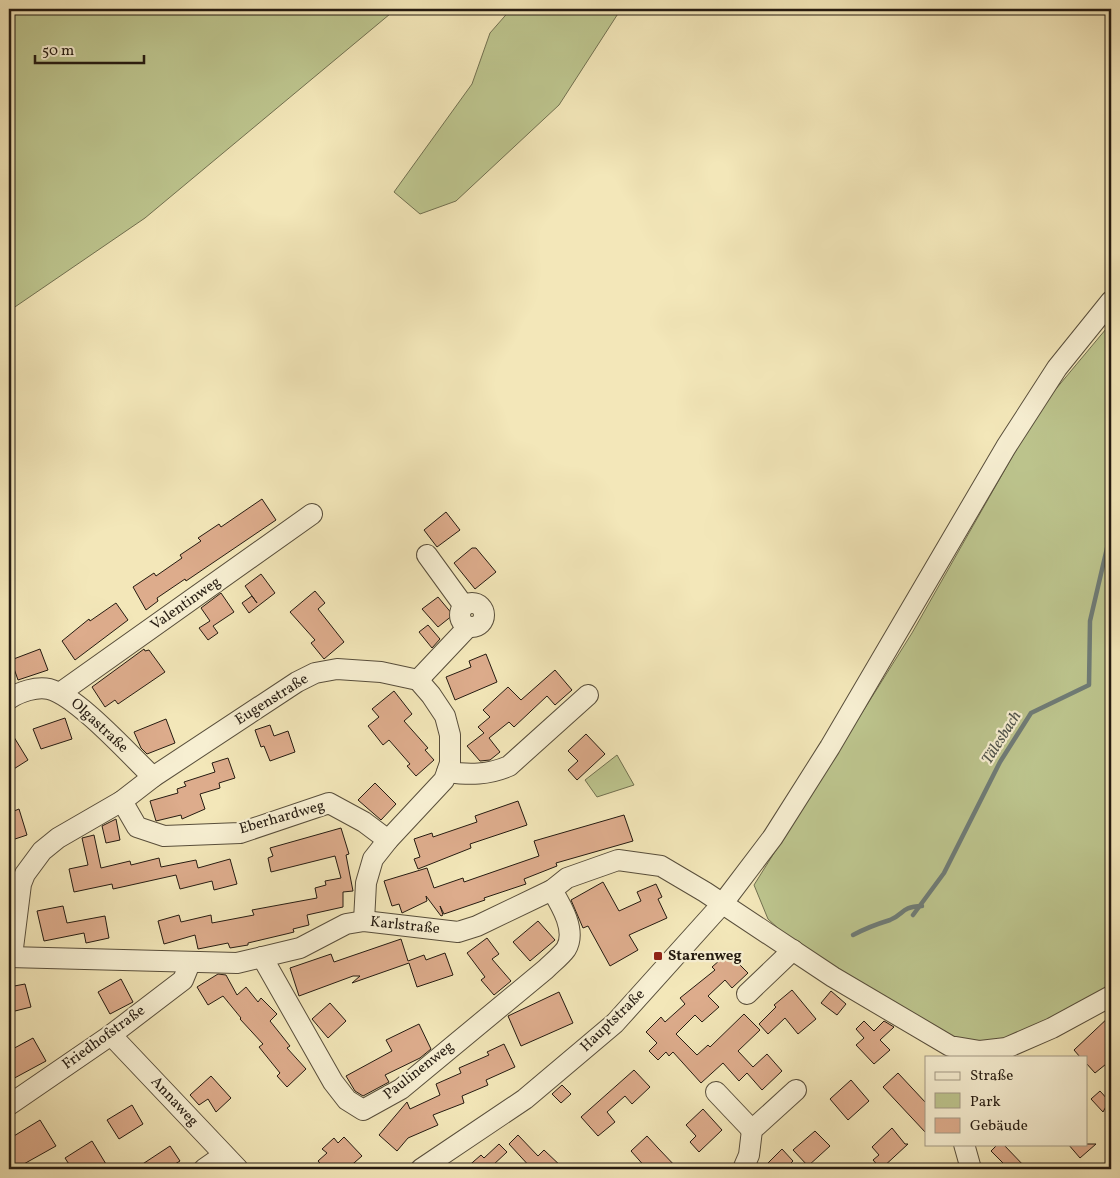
<svg xmlns="http://www.w3.org/2000/svg" width="1120" height="1178" viewBox="0 0 1120 1178" font-family="Vollkorn,serif">
<style>
.green{fill:#bdc58e;stroke:#717050}
.lines{fill:none;stroke-linecap:round;stroke-linejoin:round}
.stream{stroke:#6f7c77;stroke-width:4.5}
.building{fill:#ddac8c;stroke:#251b11}
.minor-casing{stroke:#584e3b;stroke-width:22}
.minor{stroke:#f7efd2;stroke-width:20}
.poi-dot{fill:#8f2418;stroke:#f7efd2;stroke-width:2}
.labels{text-anchor:middle;dominant-baseline:central;stroke-width:4.5;stroke-linejoin:round;paint-order:stroke}
.street-label{font-size:15px;fill:#251b11;stroke:#f7efd2}
.poi-label{font-size:15px;font-weight:bold;fill:#251b11;stroke:#f7efd2;text-anchor:start}
.water-label{font-size:16px;font-style:italic;fill:#50544c;stroke:#f7efd2}
</style>
<rect width="100%" height="100%" fill="#f3e7b9"/>
<filter id="stains"><feTurbulence type="fractalNoise" baseFrequency=".004" numOctaves="4"/><feColorMatrix values="0 0 0 0 .2 0 0 0 0 .09 0 0 0 0 .02 0 0 0 .5 -.17"/></filter>
<radialGradient id="worn" r=".72"><stop offset=".6" stop-color="#630" stop-opacity="0"/><stop offset="1" stop-color="#630" stop-opacity=".3"/></radialGradient>
<!-- green -->
<g class="green">
<path d="M9,9H396L145,218L9,311Z"/>
<path d="M511,9H621L559,105L456,201L420,214L394,192L472,84L490,33Z"/>
<path d="M1111,323V997L978,1052L837,982L768,919L754,885L912,633L1040,408Z"/>
<path d="M617,755L634,785L597,797L585,780Z"/>
</g>
<g class="lines">
<!-- stream -->
<g class="stream">
<path d="M913,915L944,873L1000,762L1031,713L1089,685L1090,621L1111,531"/>
<path d="M853,935C866,928 877,924 890,920C905,914 900,907 922,906"/>
</g>
</g>
<!-- building -->
<g class="building">
<path d="M262,499L276,520L186,581L185,579L157,598L158,601L146,610L133,587L154,573L156,576L182,558L180,555L201,541L198,538L219,524L221,527Z"/>
<path d="M446,512L460,530L437,547L424,530Z"/>
<path d="M472,548H476L496,572L475,589L454,563Z"/>
<path d="M261,574L275,593L249,613L242,603L252,596L257,603L245,586Z"/>
<path d="M315,591L325,603L318,609L344,642L324,659L311,643L315,640L290,612Z"/>
<path d="M221,593L234,612L213,626L218,633L208,640L199,628L210,621L201,608Z"/>
<path d="M438,597L453,615L438,627L422,609Z"/>
<path d="M116,603L128,620L75,660L62,641L89,619L90,621Z"/>
<path d="M428,625L440,639L432,648L419,632Z"/>
<path d="M40,649L48,670L18,680L11,660Z"/>
<path d="M144,649L145,651L149,650L165,672L118,704L115,700L105,707L92,687Z"/>
<path d="M486,654L497,682L455,700L446,677L471,667L469,661Z"/>
<path d="M555,670L572,690L555,705L547,696L514,727L509,722L489,738L500,752L490,760L480,761L467,746L484,733L478,727L490,717L483,710L508,687L521,700Z"/>
<path d="M394,691L412,714L404,721L428,748L425,750L434,760L416,776L407,766L410,764L389,740L383,745L368,726L379,717L372,709Z"/>
<path d="M65,718L72,739L41,749L33,729Z"/>
<path d="M166,719L175,743L147,754L141,748L134,732Z"/>
<path d="M270,725L274,736L288,731L295,752L270,761L264,746L261,747L255,730Z"/>
<path d="M9,729L28,760L9,772Z"/>
<path d="M586,734L605,754L577,780L568,770L578,761L568,751Z"/>
<path d="M228,758L235,778L219,783L220,788L200,794L205,809L182,819L181,815L156,821L150,801L178,793L177,789L186,786L184,782L215,772L212,763Z"/>
<path d="M375,783L396,804L381,820L358,800Z"/>
<path d="M518,801L527,825L470,844L471,848L418,869L414,859L420,857L414,839L432,833L433,837L477,822L475,816Z"/>
<path d="M19,809L27,835L9,841V813Z"/>
<path d="M624,815L633,841L556,863L557,866L524,879L526,884L484,898L485,900L444,914L440,906L443,915L441,916L426,896L427,901L402,913L399,904L392,906L384,881L427,868L434,888L463,878L464,882L539,856L534,841Z"/>
<path d="M116,819L120,840L106,843L102,826Z"/>
<path d="M341,828L349,854L346,855L353,891L343,892V907L307,915L309,925L293,929L294,932L286,934L248,943V945L230,948L228,943L198,949L195,935L164,944L158,921L179,915L181,922L211,915L212,923L254,915L252,910L317,898L315,888L326,885L325,881L341,878L335,856L271,872L268,858L273,856L270,848Z"/>
<path d="M94,835L101,868L130,861L131,865L159,858L161,867L196,860L198,868L230,859L237,884L214,890L212,881L180,889L176,875L113,889L112,884L74,892L69,869L88,865L82,838Z"/>
<path d="M603,882L619,911L641,901L637,892L656,884L662,897L658,899L667,918L629,935L638,950L610,966L588,926L583,928L571,900Z"/>
<path d="M63,906L67,923L105,916L109,938L86,943L84,933L44,941L37,911Z"/>
<path d="M538,921L555,940L530,961L513,942Z"/>
<path d="M487,938L499,954L492,959L511,981L494,995L481,980L485,977L467,953Z"/>
<path d="M401,939L408,961L424,955L426,960L445,953L453,975L417,987L409,963L352,983L360,976H353L299,996L290,968L331,954L334,962Z"/>
<path d="M728,953L748,973L732,988L725,980L708,996L719,1007L702,1022L695,1015L676,1034L697,1055L708,1045L710,1047L744,1014L760,1030L738,1051L753,1067L767,1054L782,1071L762,1090L747,1073L739,1081L723,1063L701,1083L673,1052L669,1056L666,1052L658,1060L649,1051L657,1043L646,1032L661,1017L665,1022L685,1004L680,998L715,970L712,967Z"/>
<path d="M218,974L226,975L237,995L246,987L258,1002L261,998L277,1014L270,1021L290,1046L287,1048L306,1069L287,1087L277,1076L280,1073L259,1047L263,1044L240,1019L241,1018L223,996L208,1005L197,987Z"/>
<path d="M121,979L133,1002L110,1014L98,992Z"/>
<path d="M25,984L31,1007L11,1012L9,987Z"/>
<path d="M792,990L816,1019L798,1034L785,1018L768,1034L759,1024L776,1007L774,1005Z"/>
<path d="M831,991L846,1004L837,1015L821,1003Z"/>
<path d="M559,992L573,1023L521,1046L508,1016Z"/>
<path d="M330,1003L346,1021L328,1038L312,1019Z"/>
<path d="M1111,1015V1060L1095,1073L1086,1063V1057H1080L1074,1050Z"/>
<path d="M864,1021L874,1031L884,1021L894,1027L880,1040L890,1050L874,1064L856,1045L864,1038L856,1029Z"/>
<path d="M419,1024L431,1049L420,1058L385,1075L389,1082L363,1096L355,1091L346,1076L392,1051L386,1040Z"/>
<path d="M33,1038L46,1061L9,1081V1051Z"/>
<path d="M504,1044L515,1067L486,1080L488,1085L462,1096L464,1103L433,1115L438,1125L408,1138L397,1151L379,1135L407,1102L410,1109L440,1095L436,1084L461,1073L459,1068L489,1055L487,1052Z"/>
<path d="M634,1070L650,1087L632,1104L625,1096L607,1112L615,1122L598,1136L581,1117Z"/>
<path d="M898,1073L926,1103V1133L883,1087Z"/>
<path d="M211,1076L231,1098L216,1112L208,1099L199,1105L190,1095Z"/>
<path d="M851,1080L869,1101L848,1120L830,1099Z"/>
<path d="M562,1085L571,1094L561,1103L552,1094Z"/>
<path d="M1100,1091L1109,1101L1103,1112L1091,1099Z"/>
<path d="M132,1105L143,1124L119,1139L107,1120Z"/>
<path d="M703,1109L722,1130L699,1152L690,1142L696,1136L686,1125Z"/>
<path d="M40,1120L56,1146L22,1165L24,1169H9V1139Z"/>
<path d="M892,1128L905,1144H908L881,1169L873,1160L879,1155L872,1147Z"/>
<path d="M815,1131L830,1146L808,1166L793,1150Z"/>
<path d="M518,1135L538,1156L544,1150L564,1169H532L509,1144Z"/>
<path d="M647,1136L658,1148L678,1169H647L631,1151Z"/>
<path d="M344,1137L362,1156L347,1169H325L318,1161L327,1153L322,1149L334,1138L338,1143Z"/>
<path d="M92,1141L109,1169H72L65,1158Z"/>
<path d="M499,1144L507,1152L492,1166L494,1169H465L481,1155L484,1158Z"/>
<path d="M998,1144H1003L1027,1169H1009L991,1151Z"/>
<path d="M1068,1144H1096L1080,1158Z"/>
<path d="M170,1146L180,1161L167,1169H135Z"/>
<path d="M782,1149L793,1161L785,1169H762Z"/>
</g>
<g class="lines">
<!-- minor casing -->
<g class="minor-casing">
<g id="minor">
<path d="M427,555L464,606"/>
<circle cx="472" cy="615" r="12"/>
<path d="M418,680L468,627"/>
<path d="M60,693L312,514"/>
<path d="M9,699C19,692 37,686 49,689C77,696 130,755 153,777"/>
<path d="M447,772C470,775 488,775 509,766L588,695"/>
<path d="M122,801L137,827L164,836L240,833L329,803L364,822L388,840"/>
<path d="M12,956L21,884L25,874L42,851L58,838L122,801L153,777L297,682L315,673L337,669L381,672L418,680L431,695L445,716L450,735V763L447,772L444,780L388,840L373,859L366,883L364,921"/>
<path d="M9,957L237,963L300,948L346,924L364,921L458,932L477,926L552,890L567,878L618,860L661,866L705,892L833,977L950,1046L980,1051L1006,1048L1052,1028L1111,996"/>
<path d="M262,957L333,1082L347,1100L363,1110L401,1089L546,969C552,963 561,956 566,949C577,931 561,905 552,890"/>
<path d="M747,994L793,950"/>
<path d="M111,1035L238,1169"/>
<path d="M716,1092L752,1130"/>
<path d="M9,1105L111,1035L183,980L190,963"/>
<path d="M964,1144L971,1169"/>
<path d="M204,1169L224,1155"/>
<path d="M421,1169L525,1099L615,1023L723,903L773,837L830,747L1006,447L1057,368L1111,301"/>
<path d="M743,1169L749,1155L752,1130L796,1090"/>
</g>
</g>
<!-- minor -->
<use href="#minor" class="minor"/>
</g>
<!-- markers -->
<rect class="poi-dot" x="653" y="951" width="10" height="10" rx="2.5"/>
<g class="labels">
<!-- street labels -->
<g class="street-label">
<text transform="translate(186 604) rotate(-35)">Valentinweg</text>
<text transform="translate(272 700) rotate(-32)">Eugenstraße</text>
<text transform="translate(99 726) rotate(43)">Olgastraße</text>
<text transform="translate(282 818) rotate(-16)">Eberhardweg</text>
<text transform="translate(405 926) rotate(6)">Karlstraße</text>
<text transform="translate(613 1021) rotate(-44)">Hauptstraße</text>
<text transform="translate(104 1038) rotate(-36)">Friedhofstraße</text>
<text transform="translate(419 1071) rotate(-38)">Paulinenweg</text>
<text transform="translate(174 1102) rotate(47)">Annaweg</text>
</g>
<!-- poi labels -->
<g class="poi-label">
<text x="668" y="956">Starenweg</text>
</g>
<!-- water labels -->
<g class="water-label">
<text transform="translate(1002 738) rotate(-58)">Tälesbach</text>
</g>
</g>
<!-- margin -->
<rect width="1120" height="1178" fill="none" stroke="#f3e7b9" stroke-width="30"/>
<rect x="10" y="10" width="1100" height="1158" fill="none" stroke="#251b11" stroke-width="2.5"/>
<rect x="15" y="15" width="1090" height="1148" fill="none" stroke="#251b11"/>
<!-- legend -->
<rect x="925" y="1056" width="162" height="90" fill="#f7efd2" stroke="#a39a85"/>
<rect x="935" y="1072" width="25" height="8" fill="#f7efd2" stroke="#a39a85"/>
<text x="970" y="1080" font-size="15" fill="#251b11">Straße</text>
<rect x="935" y="1093" width="25" height="15" fill="#bdc58e" stroke="#a39a85"/>
<text x="970" y="1106" font-size="15" fill="#251b11">Park</text>
<rect x="935" y="1118" width="25" height="15" fill="#ddac8c" stroke="#a39a85"/>
<text x="970" y="1130" font-size="15" fill="#251b11">Gebäude</text>
<!-- scale -->
<path d="M35 55v8h109v-8" fill="none" stroke="#251b11" stroke-width="2.5"/>
<text x="42" y="55" font-size="15" fill="#251b11" stroke="#f7efd2" stroke-width="4" paint-order="stroke">50 m</text>
<rect width="100%" height="100%" filter="url(#stains)"/>
<rect width="100%" height="100%" fill="url(#worn)"/>
</svg>
